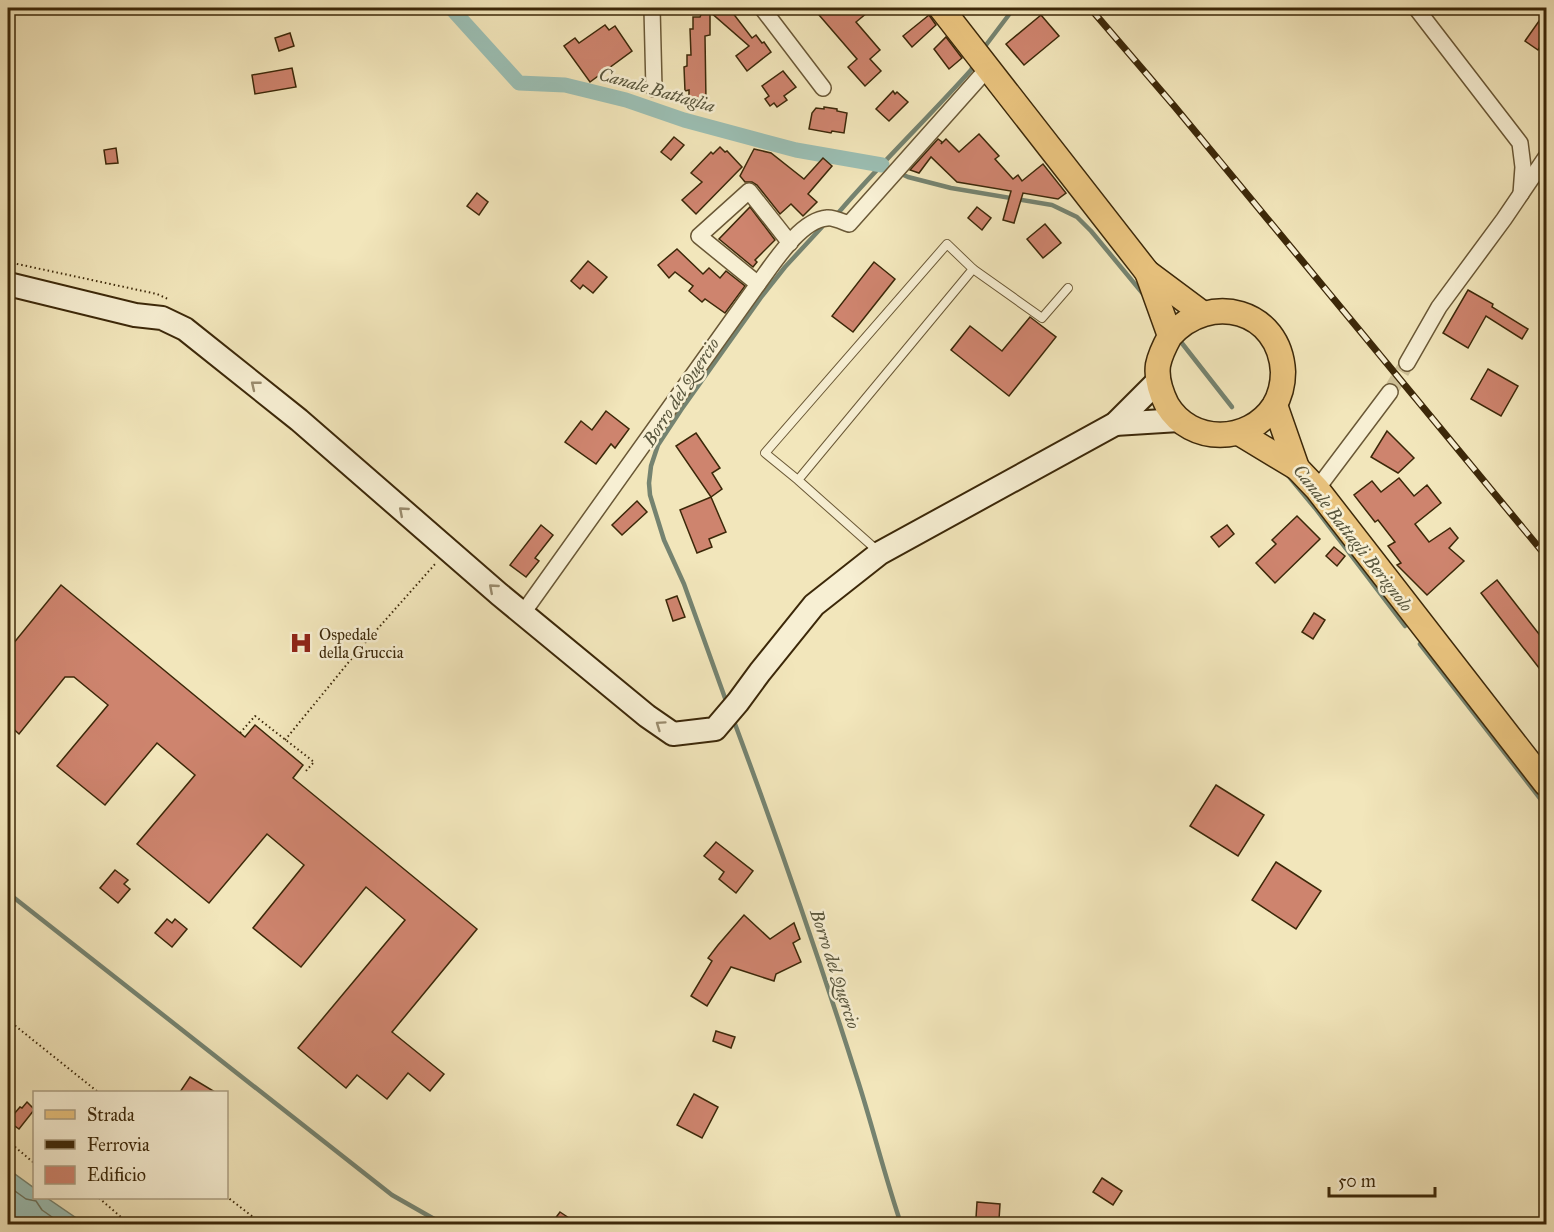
<svg xmlns="http://www.w3.org/2000/svg" width="1554" height="1232" viewBox="0 0 1554 1232" font-family="'IM FELL Great Primer',serif">
<style>
.water{fill:#9bbfb4;stroke:#758370;stroke-width:1.5}
.lines{fill:none;stroke-linecap:round;stroke-linejoin:round}
.shore{stroke:#6c745e;stroke-width:1.5}
.stream{stroke:#758370;stroke-width:4.5}
.canal{stroke:#9bbfb4;stroke-width:15}
.building{fill:#ce846e;stroke:#3c2809;stroke-width:1.5}
.street-tunnel{stroke:#cec097;stroke-width:15;stroke-dasharray:15 8;stroke-linecap:butt}
.lane-casing{stroke:#6a5836;stroke-width:10}
.street-casing{stroke:#6a5836;stroke-width:18}
.secondary-casing{stroke:#3c2809;stroke-width:26}
.primary-casing{stroke:#3c2809;stroke-width:27}
.path{stroke:#3c2809;stroke-width:2;stroke-dasharray:1.5 3;stroke-linecap:butt}
.lane{stroke:#f7efd3;stroke-width:8}
.street{stroke:#f7efd3;stroke-width:15}
.secondary{stroke:#f7efd3;stroke-width:22}
.primary{stroke:#e9c37e;stroke-width:24}
.rail-casing{stroke:#3c2809;stroke-width:7}
.rail{stroke:#f7efd3;stroke-width:4.5;stroke-dasharray:14;stroke-linecap:butt}
.oneway{stroke:#9a8c6e}
.labels{text-anchor:middle;dominant-baseline:central;stroke-width:5;stroke-linejoin:round;paint-order:stroke}
.poi-label{font-size:16px;fill:#3c2809;stroke:#f7efd3;text-anchor:start}
.water-label{font-size:18px;font-style:italic;fill:#58553c;stroke:#f7efd3}
</style>
<rect width="100%" height="100%" fill="#f2e6bb"/>
<filter id="stains"><feTurbulence type="fractalNoise" baseFrequency=".00333" numOctaves="4"/><feColorMatrix values="0 0 0 0 .2 0 0 0 0 .09 0 0 0 0 .02 0 0 0 .5 -.17"/></filter>
<radialGradient id="worn" r=".72"><stop offset=".6" stop-color="#630" stop-opacity="0"/><stop offset="1" stop-color="#630" stop-opacity=".3"/></radialGradient>
<!-- water -->
<path class="water" d="M8,1169L34,1188V1198H47L85,1224H8Z"/>
<g class="lines">
<!-- shore -->
<path class="shore" d="M8,1186L26,1199L36,1201L42,1210L62,1224"/>
<!-- stream -->
<g class="stream">
<path d="M983,49L1014,8"/>
<path d="M882,165L908,177L951,188L1052,205L1077,217L1091,231L1144,295"/>
<path d="M839,212C881,163 928,118 971,70L974,64"/>
<path d="M1181,342L1232,407"/>
<path d="M1286,473L1315,508L1405,626"/>
<path d="M1420,644L1546,806"/>
<path d="M725,698L684,584L664,540L650,495L649,483L651,466L658,445L681,410L762,296L785,267L822,227"/>
<path d="M735,724C779,842 820,961 858,1081C873,1128 885,1177 901,1224"/>
<path d="M8,893L392,1195L443,1224"/>
</g>
<!-- canal -->
<path class="canal" d="M451,8L519,83L565,85L626,100L684,120L796,150L882,165"/>
</g>
<!-- building -->
<g class="building">
<path d="M704,8H729L752,38L756,35L762,43L764,42L771,52L747,71L736,56L749,46L710,12V35L705,36L706,101L689,102V90L685,91L684,67L687,66V55H691L690,29H693V17H700Z"/>
<path d="M813,8H873L856,22L880,50L870,59L881,71L865,86L848,67L857,59Z"/>
<path d="M929,15L936,25L912,47L903,36Z"/>
<path d="M1041,15L1059,36L1024,65L1006,44Z"/>
<path d="M1539,21L1546,26V37L1538,50L1525,41Z"/>
<path d="M605,25L609,30L615,26L632,51L590,82L564,46L575,38L579,43Z"/>
<path d="M290,33L294,46L279,51L275,38Z"/>
<path d="M946,37L962,58L949,69L934,49Z"/>
<path d="M292,68L296,87L255,94L252,75Z"/>
<path d="M783,71L796,87L784,96L787,100L777,107L774,103L770,106L765,99L769,96L762,86Z"/>
<path d="M893,91L895,94L897,92L908,102L889,121L876,109Z"/>
<path d="M824,107L837,109V111L847,113L844,133L832,131L831,133L809,129L812,113L816,108L824,109Z"/>
<path d="M979,134L999,156L995,159L1013,179L1018,175L1022,181L1043,164L1066,193L1058,199L1023,193L1014,223L1003,220L1011,191L957,182L931,157L919,173L910,170L938,139L942,142L941,144L946,139L959,152Z"/>
<path d="M674,137L684,145L671,160L661,152Z"/>
<path d="M720,147L725,152L727,151L742,167L696,214L682,200L702,182L691,173L711,152L713,154Z"/>
<path d="M116,148L118,163L106,164L104,150Z"/>
<path d="M754,149L771,153L804,179L823,158L832,166L808,194L817,202L803,216L791,204L780,214L757,185L752,182H745L740,176Z"/>
<path d="M477,193L488,202L479,215L467,206Z"/>
<path d="M750,207L775,240L755,260L757,262L753,267L719,239Z"/>
<path d="M977,207L991,218L982,230L968,218Z"/>
<path d="M1045,224L1061,243L1043,258L1027,239Z"/>
<path d="M677,249L703,274L709,268L720,278L726,271L745,286L725,313L705,299L702,302L689,291L693,286L675,272L669,278L658,265Z"/>
<path d="M588,261L607,277L593,293L583,285L580,289L571,281Z"/>
<path d="M874,262L895,279L853,332L832,316Z"/>
<path d="M1468,290L1493,304L1492,307L1528,329L1522,339L1486,316L1468,348L1443,333Z"/>
<path d="M1030,317L1056,337L1009,396L951,350L970,326L1002,351Z"/>
<path d="M1488,369L1518,386L1501,416L1471,399Z"/>
<path d="M606,411L629,429L615,448L611,444L596,464L565,442L581,421L592,430Z"/>
<path d="M1387,431L1414,458L1398,473L1371,457Z"/>
<path d="M696,433L720,468L712,473L722,489L711,497L676,446Z"/>
<path d="M1399,478L1414,496L1427,485L1441,503L1415,524L1429,542L1450,528L1458,538L1449,548L1464,561L1427,595L1397,565L1401,563L1388,546L1395,542L1378,520L1375,522L1354,495L1372,481L1381,492Z"/>
<path d="M711,497L726,532L709,539L712,547L697,553L680,510Z"/>
<path d="M637,501L647,512L622,535L612,525Z"/>
<path d="M1297,516L1320,539L1275,583L1256,563L1276,544L1272,540Z"/>
<path d="M541,525L553,535L535,558L539,561L526,577L510,565Z"/>
<path d="M1227,525L1234,534L1219,547L1211,537Z"/>
<path d="M1334,547L1345,556L1337,566L1326,556Z"/>
<path d="M1497,580L1546,643V677L1481,593Z"/>
<path d="M61,585L245,737L255,725L303,765L293,778L477,929L392,1032L444,1074L430,1091L408,1073L387,1099L357,1075L346,1088L298,1048L405,920L366,887L301,967L253,928L304,865L267,834L209,903L137,844L195,775L157,743L105,805L57,766L108,705L74,677H65L19,734L8,724V650Z"/>
<path d="M677,596L685,617L673,621L666,600Z"/>
<path d="M1314,613L1325,620L1313,639L1302,632Z"/>
<path d="M1216,785L1264,815L1238,856L1190,826Z"/>
<path d="M716,842L753,871L736,893L719,879L724,872L704,856Z"/>
<path d="M1276,862L1321,891L1296,929L1252,900Z"/>
<path d="M115,870L128,880L124,884L130,889L118,903L100,888Z"/>
<path d="M744,915L770,939L794,923L800,939L793,943L801,962L776,974L774,981L731,967L707,1006L691,996L712,961L708,958L718,945Z"/>
<path d="M167,919L172,923L175,919L187,929L172,947L155,933Z"/>
<path d="M716,1031L735,1037L731,1048L713,1041Z"/>
<path d="M190,1077L215,1092H180Z"/>
<path d="M694,1094L718,1107L702,1138L677,1125Z"/>
<path d="M27,1102L34,1109V1110L19,1129L8,1121L20,1107L22,1108Z"/>
<path d="M1102,1178L1122,1191L1113,1205L1093,1192Z"/>
<path d="M977,1202L1000,1204L999,1220L976,1218Z"/>
<path d="M560,1212L578,1224H551Z"/>
</g>
<g class="lines">
<!-- street-tunnel -->
<path class="street-tunnel" d="M1390,392L1407,363"/>
<!-- lane casing -->
<g class="lane-casing">
<g id="lane">
<path d="M973,269L1042,318L1068,288"/>
<path d="M798,480L765,453L947,244L973,269L798,480L879,552"/>
</g>
</g>
<!-- street casing -->
<g class="street-casing">
<g id="street">
<path d="M652,8L654,89"/>
<path d="M762,8L823,88"/>
<path d="M1416,8L1520,143L1523,167L1521,194"/>
<path d="M758,284L699,236L749,191L790,243"/>
<path d="M1407,363L1439,307L1504,219L1546,157"/>
<path d="M1317,489L1390,392"/>
<path d="M523,613L758,284C773,264 800,220 827,218C833,217 843,222 849,224L988,68"/>
</g>
</g>
<!-- secondary casing -->
<g class="secondary-casing">
<g id="secondary">
<path d="M8,284L135,315L162,318L185,329L299,420L499,594L647,716L673,734L715,729L738,702L760,672L814,605L880,553L1115,424L1158,381"/>
<path d="M1115,424L1179,420"/>
</g>
</g>
<!-- primary casing -->
<g class="primary-casing">
<g id="primary">
<path d="M941,8L1147,272L1202,313"/>
<path d="M1147,272L1170,336C1165,345 1160,355 1158,365C1156,379 1161,393 1167,405C1191,445 1249,444 1274,406C1280,396 1283,384 1283,372C1280,310 1210,291 1170,336"/>
<path d="M1275,405L1297,468"/>
<path d="M1239,433L1297,468L1317,489L1546,784"/>
</g>
</g>
<!-- path -->
<g class="path">
<path d="M8,262L157,294L168,299"/>
<path d="M240,733L255,716L314,762L305,772"/>
<path d="M285,740L357,652L436,563"/>
<path d="M8,1020L98,1092"/>
<path d="M8,1141L34,1163"/>
<path d="M226,1196L262,1224"/>
<path d="M99,1198L129,1224"/>
</g>
<!-- lane -->
<use href="#lane" class="lane"/>
<!-- street -->
<use href="#street" class="street"/>
<!-- secondary -->
<use href="#secondary" class="secondary"/>
<!-- primary -->
<use href="#primary" class="primary"/>
<!-- rail casing -->
<g class="rail-casing">
<path id="rail" d="M1090,8L1175,107L1546,556"/>
</g>
<!-- rail -->
<use href="#rail" class="rail"/>
</g>
<!-- one-way arrows -->
<defs><path id="oneway-chevron" d="M-2-3.5L2.5 0L-2 3.5" fill="none" stroke-width="1.6" stroke-linecap="round" stroke-linejoin="round" transform="scale(1.5)"/></defs>
<g class="oneway">
<use href="#oneway-chevron" transform="translate(255 385) rotate(-141)"/>
<use href="#oneway-chevron" transform="translate(403 511) rotate(-139)"/>
<use href="#oneway-chevron" transform="translate(493 588) rotate(-139)"/>
<use href="#oneway-chevron" transform="translate(660 725) rotate(-145)"/>
</g>
<!-- icons -->
<defs>
<g id="hospital-bare" transform="scale(1.8)"><path d="M-5-5h3v3.5h4V-5h3V5h-3V1.5h-4V5h-3Z" fill="#8f2418" stroke="#f7efd3" stroke-width="2.5" paint-order="stroke"/></g>
</defs>
<g fill-rule="evenodd">
<use href="#hospital-bare" x="301" y="643"/>
</g>
<g class="labels">
<!-- poi labels -->
<g class="poi-label">
<text x="319" y="634">Ospedale<tspan x="319" dy="18">della Gruccia</tspan></text>
</g>
<!-- water labels -->
<g class="water-label">
<text transform="translate(657 90) rotate(16)">Canale Battaglia</text>
<text transform="translate(681 392) rotate(-57)">Borro del Quercio</text>
<text transform="translate(1353 538) rotate(52)">Canale Battagli Berignolo</text>
<text transform="translate(835 969) rotate(72)">Borro del Quercio</text>
</g>
</g>
<!-- margin -->
<rect width="1554" height="1232" fill="none" stroke="#f2e6bb" stroke-width="30"/>
<rect x="9" y="9" width="1536" height="1214" fill="none" stroke="#3c2809" stroke-width="3"/>
<rect x="15" y="15" width="1524" height="1202" fill="none" stroke="#3c2809" stroke-width="1.5"/>
<!-- legend -->
<rect x="33" y="1091" width="195" height="108" fill="#f7efd3" stroke="#ac9f82" stroke-width="1.5"/>
<rect x="45" y="1110" width="30" height="9" fill="#e9c37e" stroke="#ac9f82" stroke-width="1.5"/>
<text x="87" y="1121" font-size="18" fill="#3c2809">Strada</text>
<rect x="45" y="1140" width="30" height="9" fill="#3c2809" stroke="#ac9f82" stroke-width="1.5"/>
<text x="87" y="1151" font-size="18" fill="#3c2809">Ferrovia</text>
<rect x="45" y="1166" width="30" height="18" fill="#ce846e" stroke="#ac9f82" stroke-width="1.5"/>
<text x="87" y="1181" font-size="18" fill="#3c2809">Edificio</text>
<!-- scale -->
<path d="M1329 1187v9h106v-9" fill="none" stroke="#3c2809" stroke-width="3"/>
<text x="1338" y="1187" font-size="18" fill="#3c2809" stroke="#f7efd3" stroke-width="4.5" paint-order="stroke">50 m</text>
<rect width="100%" height="100%" filter="url(#stains)"/>
<rect width="100%" height="100%" fill="url(#worn)"/>
</svg>
